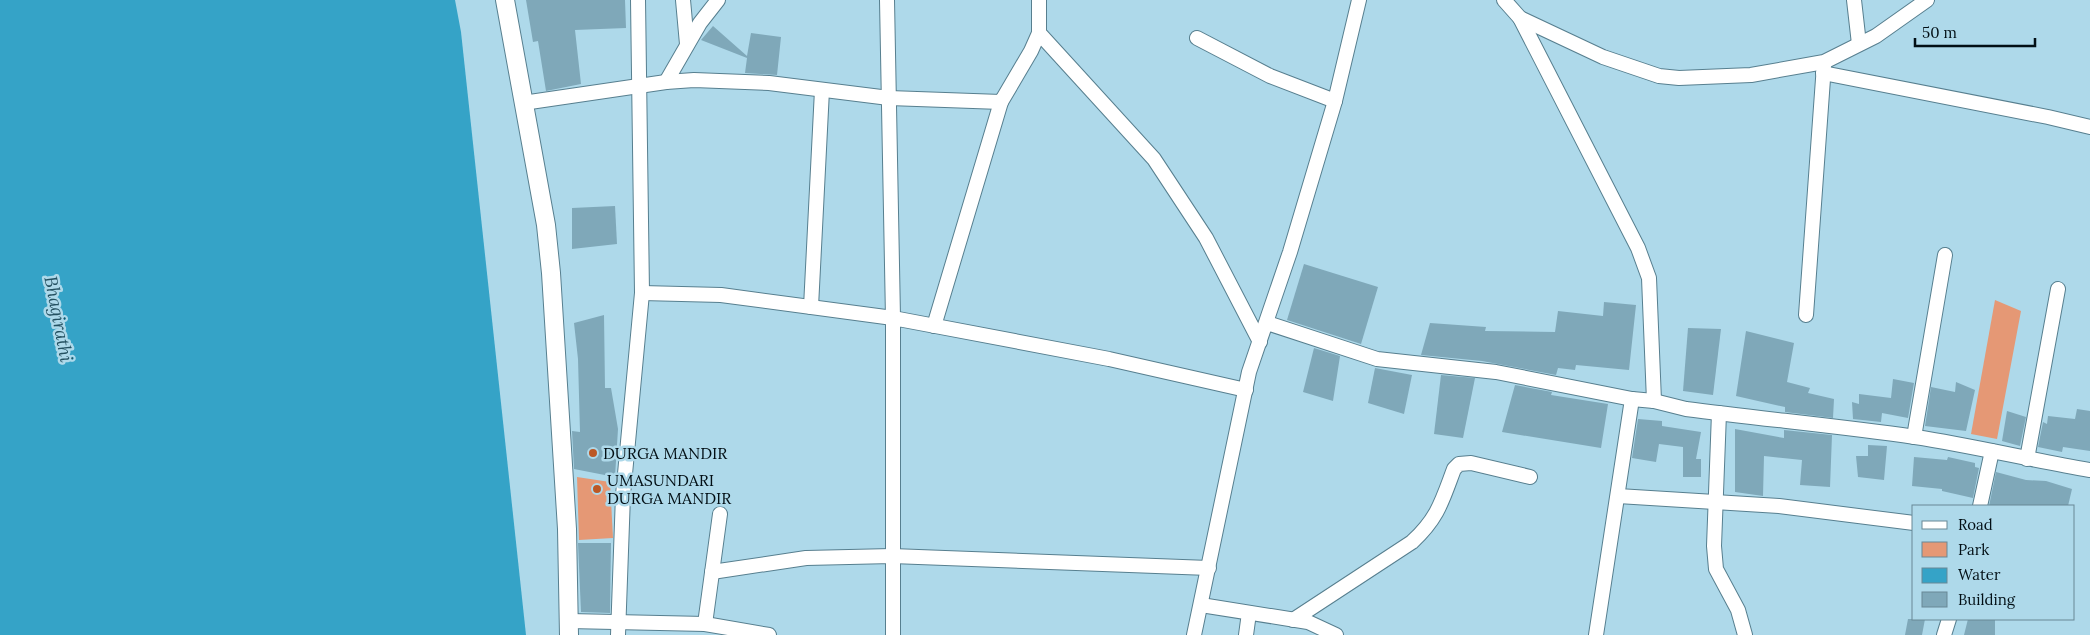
<svg xmlns="http://www.w3.org/2000/svg" width="2090" height="635" viewBox="0 0 2090 635" font-family="Lora,serif">
<style>
.green{fill:#e59875}
.water{fill:#35a3c7}
.building{fill:#7fa8b9}
.lines{fill:none;stroke-linecap:round;stroke-linejoin:round}
.minor-casing{stroke:#577f8f;stroke-width:16}
.tertiary-casing{stroke:#577f8f;stroke-width:20}
.minor{stroke:#fff;stroke-width:14}
.tertiary{stroke:#fff;stroke-width:18}
.poi-dot{fill:#bc5825;stroke:#aed9ea;stroke-width:2}
.labels{text-anchor:middle;dominant-baseline:central;stroke-width:5;stroke-linejoin:round;paint-order:stroke}
.poi-label{font-size:16px;fill:#020f15;stroke:#aed9ea;text-anchor:start}
.water-label{font-size:18px;font-style:italic;fill:#245161;stroke:#aed9ea}
</style>
<rect width="100%" height="100%" fill="#aed9ea"/>
<!-- green -->
<g class="green">
<path d="M1995,300L2021,311L1997,439L1971,434Z"/>
<path d="M577,477L610,482L613,538L579,540Z"/>
</g>
<!-- water -->
<path class="water" d="M0,0H455L461,32L526,635H0Z"/>
<!-- building -->
<g class="building">
<path d="M526,0H625L626,28L575,30L581,84L546,91L538,41L533,42Z"/>
<path d="M713,26L747,56L751,33L781,37L777,75L745,73L747,58L701,40Z"/>
<path d="M615,206L617,244L572,249V208Z"/>
<path d="M1304,264L1378,287L1361,344L1287,320Z"/>
<path d="M1604,302L1636,305L1629,370L1576,365L1575,370L1558,368L1556,375L1482,361L1421,355L1430,323L1486,327L1485,331L1555,332L1558,311L1603,316Z"/>
<path d="M604,315L605,388H611L618,429L615,477L574,469L572,431L580,432L578,359L574,323Z"/>
<path d="M1688,328L1721,329L1713,395L1683,391Z"/>
<path d="M1746,331L1794,343L1787,382L1810,388L1808,393L1834,399L1833,418L1785,412V407L1736,396Z"/>
<path d="M1314,348L1340,356L1333,401L1303,392Z"/>
<path d="M1375,368L1412,375L1404,414L1368,403Z"/>
<path d="M1441,375L1475,378L1463,438L1434,434Z"/>
<path d="M1893,379L1914,383L1908,418L1882,413L1881,422L1853,419L1852,402L1859,404V394L1891,398Z"/>
<path d="M1956,382L1975,390L1966,431L1925,426L1931,387L1955,392Z"/>
<path d="M1515,385L1552,392L1551,395L1608,404L1601,448L1502,432Z"/>
<path d="M2077,409L2090,411V451L2063,447L2062,452L2038,447L2043,422L2047,424L2048,416L2075,419Z"/>
<path d="M2007,411L2026,417L2020,446L2002,441Z"/>
<path d="M1638,419L1662,421V426L1701,432L1696,459H1701V477H1683V447L1659,444L1656,462L1632,458Z"/>
<path d="M1735,429L1784,438V430L1832,435L1830,487L1800,485L1802,460L1764,456L1763,496L1735,492Z"/>
<path d="M1868,445L1887,446L1884,480L1858,477L1856,456H1868Z"/>
<path d="M1914,457L1947,460L1948,457L1975,463V467L1979,468L1973,498L1942,491V489L1912,486Z"/>
<path d="M1996,472L2026,480L2046,481L2072,489L2068,506H1989Z"/>
<path d="M578,543H611L610,613L581,612Z"/>
<path d="M1908,619H1925L1922,635H1905Z"/>
<path d="M1968,619H1995V635H1964Z"/>
</g>
<g class="lines">
<!-- minor casing -->
<g class="minor-casing">
<g id="minor">
<path d="M683,0L687,44"/>
<path d="M1039,0V33L1154,159L1206,238L1260,342"/>
<path d="M1504,0L1520,18L1603,57L1659,76L1679,78L1751,75L1824,62L1876,36L1927,0"/>
<path d="M1854,0L1859,44"/>
<path d="M1520,18L1638,248L1649,278L1654,401"/>
<path d="M1197,38L1270,76L1335,101"/>
<path d="M1823,73L2048,117L2090,127"/>
<path d="M666,82L700,23L718,0"/>
<path d="M523,103L666,82L694,80L769,83L889,98L1001,102L1031,51L1039,33"/>
<path d="M642,293L721,295L893,318L887,0"/>
<path d="M811,307L822,90"/>
<path d="M1806,315L1824,65"/>
<path d="M1267,323L1377,359L1496,372L1632,399L1654,401L1686,409C1762,419 1839,426 1915,437C1974,446 2031,460 2090,470"/>
<path d="M934,326L1001,102"/>
<path d="M1719,413L1714,546L1716,569L1738,610L1745,635"/>
<path d="M1914,437L1945,255"/>
<path d="M2027,459L2058,289"/>
<path d="M1618,496L1779,506L1914,523"/>
<path d="M1980,506L1992,451"/>
<path d="M712,572L806,558L892,556L1209,568"/>
<path d="M1201,605L1308,622L1336,635"/>
<path d="M1293,620L1412,542C1438,518 1442,501 1454,469L1459,464L1471,463L1530,477"/>
<path d="M569,621L705,624L769,635"/>
<path d="M705,624L720,514"/>
<path d="M618,635L623,495L642,293L638,0"/>
<path d="M893,635V318L1109,359L1246,390"/>
<path d="M1194,635L1249,372L1290,252L1335,101L1359,0"/>
<path d="M1246,635L1249,613"/>
<path d="M1596,635L1632,399"/>
<path d="M1944,635L1949,619"/>
</g>
</g>
<!-- tertiary casing -->
<g class="tertiary-casing">
<path id="tertiary" d="M505,0L546,225L551,273L567,529L569,635"/>
</g>
<!-- minor -->
<use href="#minor" class="minor"/>
<!-- tertiary -->
<use href="#tertiary" class="tertiary"/>
</g>
<!-- markers -->
<g class="poi-dot">
<circle cx="593" cy="453" r="5"/>
<circle cx="597" cy="489" r="5"/>
</g>
<g class="labels">
<!-- poi labels -->
<g class="poi-label">
<text x="603" y="453">DURGA MANDIR</text>
<text x="607" y="480">UMASUNDARI<tspan x="607" dy="18">DURGA MANDIR</tspan></text>
</g>
<!-- water labels -->
<g class="water-label">
<text transform="translate(59 319) rotate(79)">Bhagirathi</text>
</g>
</g>
<!-- legend -->
<rect x="1912" y="505" width="162" height="115" fill="#aed9ea" stroke="#698895"/>
<rect x="1922" y="521" width="25" height="8" fill="#ffffff" stroke="#698895"/>
<text x="1958" y="530" font-size="15" fill="#020f15">Road</text>
<rect x="1922" y="542" width="25" height="15" fill="#e59875" stroke="#698895"/>
<text x="1958" y="555" font-size="15" fill="#020f15">Park</text>
<rect x="1922" y="568" width="25" height="15" fill="#35a3c7" stroke="#698895"/>
<text x="1958" y="580" font-size="15" fill="#020f15">Water</text>
<rect x="1922" y="592" width="25" height="15" fill="#7fa8b9" stroke="#698895"/>
<text x="1958" y="605" font-size="15" fill="#020f15">Building</text>
<!-- scale -->
<path d="M1915 38v8h120v-8" fill="none" stroke="#020f15" stroke-width="2.5"/>
<text x="1922" y="38" font-size="15" fill="#020f15" stroke="#aed9ea" stroke-width="4" paint-order="stroke">50 m</text>
</svg>
